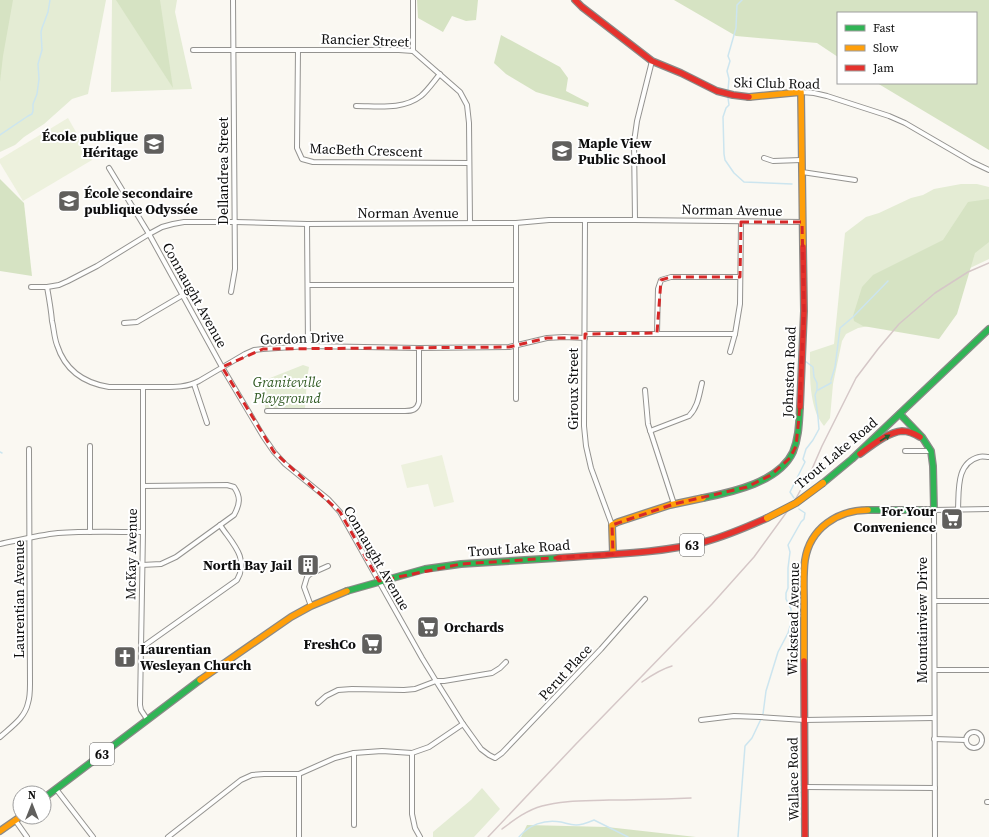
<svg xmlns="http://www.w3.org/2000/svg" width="989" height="837" viewBox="0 0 989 837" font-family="'Source Serif 4',serif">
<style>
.green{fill:#e4ecd4}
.forest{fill:#d6e3c3}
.pitch{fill:#edf1dd}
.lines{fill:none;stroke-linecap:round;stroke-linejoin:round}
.stream{stroke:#cce5ef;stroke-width:1.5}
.street-casing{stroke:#949390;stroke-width:6}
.fast-casing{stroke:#8a8987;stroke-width:8}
.slow-casing{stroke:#8a8987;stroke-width:8}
.jam-casing{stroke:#8a8987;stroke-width:8}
.street{stroke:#fefefd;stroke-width:4}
.fast{stroke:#30b455;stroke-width:5.5}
.slow{stroke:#ff9f0a;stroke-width:5.5}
.jam{stroke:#e5322d;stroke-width:5.5}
.rail{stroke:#d5c7c7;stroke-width:1.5}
.slow-bridge-casing{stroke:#81807d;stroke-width:8;stroke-linecap:butt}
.slow-bridge{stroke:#ff9f0a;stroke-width:6}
.oneway{fill:#1e6031}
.marked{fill:none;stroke:#d62828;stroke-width:3;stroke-dasharray:8 5;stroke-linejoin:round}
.labels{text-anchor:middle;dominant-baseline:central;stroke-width:4;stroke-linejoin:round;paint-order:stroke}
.shield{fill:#fff;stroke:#565656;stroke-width:1}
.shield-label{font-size:13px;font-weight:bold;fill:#0d0d0d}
.street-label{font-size:14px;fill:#0d0d0d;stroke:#fff}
.poi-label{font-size:14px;font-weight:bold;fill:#0d0d0d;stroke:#fff;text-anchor:end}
.park-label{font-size:14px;font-style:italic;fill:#335c25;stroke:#fff}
</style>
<rect width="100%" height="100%" fill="#faf8f2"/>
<!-- green -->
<g class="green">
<path d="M0,0H106L88,94L72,99L44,124L24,137L15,145L0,152Z"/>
<path d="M112,0H177L175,12L192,89L111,92Z"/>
<path d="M961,184H977L989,187V259L926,289L869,326L858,328L846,334L842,341L833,384L830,418L824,426C821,422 819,419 817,415C809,395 810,373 810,352L834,344L845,233L866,217L879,213L911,198L923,195L934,189Z"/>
<path d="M303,365L309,367L307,379L305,408L265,409V380Z"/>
<path d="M482,788L500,809L474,837H433V832L471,800Z"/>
</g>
<!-- forest -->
<g class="forest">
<path d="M0,0H13L3,56L0,82Z"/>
<path d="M116,0H160L173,88Z"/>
<path d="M417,0H478L476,20L466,21L452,16L443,32L418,18Z"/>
<path d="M674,0H989V150L877,83H976V13H838V57L817,43L736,36Z"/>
<path d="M501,35L560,67L568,78L566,91L589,103L588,107L536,92L506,74L494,63Z"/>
<path d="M0,179L24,203L32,276L0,271Z"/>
<path d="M989,199V242L975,253L957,314L939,339L863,326L854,321L853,316L862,287L873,275L943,240L968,202Z"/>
<path d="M527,825L607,827L696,837H521Z"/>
</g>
<!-- pitch -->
<g class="pitch">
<path d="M68,118L92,160L23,201L0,163V159Z"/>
<path d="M442,455L454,502L434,507L428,484L407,488L401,465Z"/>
</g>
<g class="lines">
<!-- stream -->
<g class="stream">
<path d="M728,90L729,79L727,71L730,61L728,56L736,28L737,5L742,0"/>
<path d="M728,98L729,105L726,108L723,117L724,154L725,160L734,173L744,182L792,184"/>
<path d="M0,135L28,116L32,114L33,111V104L37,94L39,79L38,64L42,50L41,32L42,28L48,12L50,0"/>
<path d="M831,380L835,367L840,328L853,317L888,281"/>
<path d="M818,390L831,383V382"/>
<path d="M0,452L2,453"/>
<path d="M794,498L790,492L805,462L803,459L806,449L813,440L819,429L818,417L815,395L817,390V383L814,377L813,367L805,361"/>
<path d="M763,714L766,691L778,652L788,633L791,623V609L786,599V593L788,588V568L790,552L788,545L801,522L804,519L805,513L799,509"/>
<path d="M519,837C529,825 544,819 561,822C566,823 570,825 576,825C582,825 589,822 594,820L628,837"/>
<path d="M738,837L745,746L752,738L761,719"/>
</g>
<!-- street casing -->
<g class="street-casing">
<g id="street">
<path d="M193,50H399L413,51L460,92L467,105L469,123L470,223"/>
<path d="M298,50L297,148L302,159L313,162L469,163"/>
<path d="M413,51V0"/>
<path d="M801,92L814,93L827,96L889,116L905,123L972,162L989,170"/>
<path d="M356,106C378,106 403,110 421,96C428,90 434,81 440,74"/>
<path d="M764,158L773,161L801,160"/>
<path d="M109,168L149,234L222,367L263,436L274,452L285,464L328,499L340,512L422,658L436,681L463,724L481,749L489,755L495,758L502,753L601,649L645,599"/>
<path d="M802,172L855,180"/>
<path d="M585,220L584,426L586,446L591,468L612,525"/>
<path d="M635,220L634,142L637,121L652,61"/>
<path d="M307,224L308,346"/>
<path d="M308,285H516"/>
<path d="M31,287H47L59,285L68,281L97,266L149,234L162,227L173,224L184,222H235L307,224L486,223H516L549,220H635L802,222"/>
<path d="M47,287C49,298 51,309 52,321C54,329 54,337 57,345C65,370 84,383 109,387C125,387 141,387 156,387C171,387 186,388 199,381L245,354L254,350L263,349L308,346L419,348L509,347L547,338L564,337L585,338"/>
<path d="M231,292L235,269L233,0"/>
<path d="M124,323L137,322L183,295"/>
<path d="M657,333L658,289L661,280L671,277H740"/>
<path d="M585,334H735"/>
<path d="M730,352L735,334L740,304L741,222"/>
<path d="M194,384L207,423"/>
<path d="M143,387V532L140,705L141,710L147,719"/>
<path d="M645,390L648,424L674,504"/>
<path d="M516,399V223"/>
<path d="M267,411H405C412,411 417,410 419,402V348"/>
<path d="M650,431L689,416C698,407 699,395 702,383"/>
<path d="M90,446V532"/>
<path d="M905,451H931"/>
<path d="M958,509C959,490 956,463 979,457C982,456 986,457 989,457"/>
<path d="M0,544C19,540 39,535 58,533C86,531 115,532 143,532"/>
<path d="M142,565L161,564L176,557L234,515C240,504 241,497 234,487L227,485L143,486"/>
<path d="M935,601H989"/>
<path d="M311,606L304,587L307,577L310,574L328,566"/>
<path d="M141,648L237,580C250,558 231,542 220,525"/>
<path d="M935,670H989"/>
<path d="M318,703L326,696L338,690L352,689L404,690L415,689L436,681H444L492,673L500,668L506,662"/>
<path d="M701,720L734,716L760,717L804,720L934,718"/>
<circle cx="974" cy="740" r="8"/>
<path d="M0,737C11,727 25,718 28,703C30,697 30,690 30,684L29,449"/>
<path d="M934,739L966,740"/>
<path d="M412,753V814L415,828L420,837"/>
<path d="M805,787L935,788"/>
<path d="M56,789L93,837"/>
<path d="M987,802H989"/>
<path d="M15,820L27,837"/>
<path d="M354,825V753"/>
<path d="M168,837L241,780L252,775L264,774H299L335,758L354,753L382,751L412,753L429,747L463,724"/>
<path d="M299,837V774"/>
<path d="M935,837L934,510L989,509"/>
</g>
</g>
<!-- fast casing -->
<g class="fast-casing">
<g id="fast">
<path d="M823,483L852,459L989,329"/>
<path d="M703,498C733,492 779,482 793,452C799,437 799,422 800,407"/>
<path d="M868,510H934L933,466L931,451L922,437L900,414"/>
<path d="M347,591L425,569L461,564L558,558"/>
<path d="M44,798L200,680"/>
</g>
</g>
<!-- slow casing -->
<g class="slow-casing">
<g id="slow">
<path d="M749,97L801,92L803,247"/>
<path d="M613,554L612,525L618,522L670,505L703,498"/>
<path d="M804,661C804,641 804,622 804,603C804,589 803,574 805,560C810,528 838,510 868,510"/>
<path d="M200,680L291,617L311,606L347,591"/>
<path d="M0,831L20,817"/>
</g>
</g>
<!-- jam casing -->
<g class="jam-casing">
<g id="jam">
<path d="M575,0L582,7L652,61L681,73L717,91L733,95L749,97"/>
<path d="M800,407L804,311L803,247"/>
<path d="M860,454C871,446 888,432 902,431C908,431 915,434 920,437"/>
<path d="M558,558C606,554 656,554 704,542C726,536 747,527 767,518"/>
<path d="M804,661L805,837"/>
</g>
</g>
<!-- street -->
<use href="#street" class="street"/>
<!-- fast -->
<use href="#fast" class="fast"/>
<!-- slow -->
<use href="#slow" class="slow"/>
<!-- jam -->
<use href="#jam" class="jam"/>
<!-- rail -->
<g class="rail">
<path d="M642,682C652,675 661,669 672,666"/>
<path d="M502,829C514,820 527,810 542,806C563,800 587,801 609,800C636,800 664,799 691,798"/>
<path d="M488,837L575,745L712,604L754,557L794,502L812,469L822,446L856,378L878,349L899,324L935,293L968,272L989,263"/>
</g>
<!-- slow-bridge casing -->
<g class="slow-bridge-casing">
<path id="slow-bridge" d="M767,518L796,503L823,483"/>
</g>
<!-- slow-bridge -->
<use href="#slow-bridge" class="slow-bridge"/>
</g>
<!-- one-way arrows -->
<defs><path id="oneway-solid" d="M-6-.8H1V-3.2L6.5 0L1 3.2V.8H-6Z"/></defs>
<use class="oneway" href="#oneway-solid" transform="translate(885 438) rotate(-32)"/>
<!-- marked area -->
<path class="marked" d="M741,222H802L804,311L799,417L796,446L790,458L771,475L747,487L674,504L612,525L613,554L461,564L379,581L340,512L274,452L222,367L263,349L509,347L547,338H585V334L657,333L661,280L671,277H740Z"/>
<!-- icons -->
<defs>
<g id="school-square" transform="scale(1.15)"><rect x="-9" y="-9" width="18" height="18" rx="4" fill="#605f5d" stroke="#fff"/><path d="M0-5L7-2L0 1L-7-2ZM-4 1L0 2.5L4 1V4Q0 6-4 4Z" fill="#fff"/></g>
<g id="supermarket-square" transform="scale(1.15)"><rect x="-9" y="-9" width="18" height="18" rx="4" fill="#605f5d" stroke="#fff"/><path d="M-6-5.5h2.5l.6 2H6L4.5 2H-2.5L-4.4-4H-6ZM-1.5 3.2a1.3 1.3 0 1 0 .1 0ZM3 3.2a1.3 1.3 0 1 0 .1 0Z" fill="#fff"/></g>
<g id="building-square" transform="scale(1.15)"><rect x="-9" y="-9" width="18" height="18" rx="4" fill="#605f5d" stroke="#fff"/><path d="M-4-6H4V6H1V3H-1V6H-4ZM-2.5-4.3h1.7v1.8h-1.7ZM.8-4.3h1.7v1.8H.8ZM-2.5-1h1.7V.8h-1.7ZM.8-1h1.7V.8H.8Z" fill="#fff"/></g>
<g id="church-square" transform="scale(1.15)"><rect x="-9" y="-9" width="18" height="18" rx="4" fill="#605f5d" stroke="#fff"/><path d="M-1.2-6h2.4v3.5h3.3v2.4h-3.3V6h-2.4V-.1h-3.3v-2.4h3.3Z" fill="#fff"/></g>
</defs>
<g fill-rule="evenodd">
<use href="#school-square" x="154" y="144"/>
<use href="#school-square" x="562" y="151"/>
<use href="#school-square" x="69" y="201"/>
<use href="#supermarket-square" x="952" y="519"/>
<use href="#building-square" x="308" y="565"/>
<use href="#supermarket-square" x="428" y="627"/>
<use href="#supermarket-square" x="372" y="644"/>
<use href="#church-square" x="125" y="657"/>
</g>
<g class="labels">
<!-- shield labels -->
<g class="shield">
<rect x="680" y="534" width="24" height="22" rx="3"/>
<rect x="90" y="743" width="24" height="22" rx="3"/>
</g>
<g class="shield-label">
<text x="692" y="545">63</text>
<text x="102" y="754">63</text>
</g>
<!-- street labels -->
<g class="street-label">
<text transform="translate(365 40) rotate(2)">Rancier Street</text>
<text transform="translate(777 83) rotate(1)">Ski Club Road</text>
<text transform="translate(366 150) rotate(2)">MacBeth Crescent</text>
<text transform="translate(223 171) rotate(-90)">Dellandrea Street</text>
<text transform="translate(732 210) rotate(1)">Norman Avenue</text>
<text x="408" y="213">Norman Avenue</text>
<text transform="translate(195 295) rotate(61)">Connaught Avenue</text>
<text transform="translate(302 338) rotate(-2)">Gordon Drive</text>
<text transform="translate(789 372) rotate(-88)">Johnston Road</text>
<text transform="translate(573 389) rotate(-90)">Giroux Street</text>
<text transform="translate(836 453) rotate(-40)">Trout Lake Road</text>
<text transform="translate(519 548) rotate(-4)">Trout Lake Road</text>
<text transform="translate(131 554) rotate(-89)">McKay Avenue</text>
<text transform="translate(377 558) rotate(60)">Connaught Avenue</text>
<text transform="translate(19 599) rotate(-90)">Laurentian Avenue</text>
<text transform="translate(793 619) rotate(-89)">Wickstead Avenue</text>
<text transform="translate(922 620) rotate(-90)">Mountainview Drive</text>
<text transform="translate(565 672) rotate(-47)">Perut Place</text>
<text transform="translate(793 779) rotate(-91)">Wallace Road</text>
</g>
<!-- poi labels -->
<g class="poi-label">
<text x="138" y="136">École publique<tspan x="138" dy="16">Héritage</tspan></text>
<text x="578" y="143" text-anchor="start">Maple View<tspan x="578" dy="16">Public School</tspan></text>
<text x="84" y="193" text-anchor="start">École secondaire<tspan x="84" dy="16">publique Odyssée</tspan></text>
<text x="936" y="511">For Your<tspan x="936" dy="16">Convenience</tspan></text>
<text x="292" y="565">North Bay Jail</text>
<text x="444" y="627" text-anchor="start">Orchards</text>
<text x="356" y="644">FreshCo</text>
<text x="140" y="649" text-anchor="start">Laurentian<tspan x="140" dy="16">Wesleyan Church</tspan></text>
</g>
<!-- park labels -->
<g class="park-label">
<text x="287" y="382">Graniteville<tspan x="287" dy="16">Playground</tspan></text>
</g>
</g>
<!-- legend -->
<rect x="837" y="12" width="140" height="72" fill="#ffffff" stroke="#9e9e9e"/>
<rect x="845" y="25" width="20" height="6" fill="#30b455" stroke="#9e9e9e"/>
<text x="873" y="32" font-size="12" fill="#0d0d0d">Fast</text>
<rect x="845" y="45" width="20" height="6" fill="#ff9f0a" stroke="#9e9e9e"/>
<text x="873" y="52" font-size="12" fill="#0d0d0d">Slow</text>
<rect x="845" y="65" width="20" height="6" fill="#e5322d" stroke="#9e9e9e"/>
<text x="873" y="72" font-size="12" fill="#0d0d0d">Jam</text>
<!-- north arrow -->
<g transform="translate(32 805)"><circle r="19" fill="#ffffff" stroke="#9e9e9e"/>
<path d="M0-3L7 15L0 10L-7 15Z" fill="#605f5d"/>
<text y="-6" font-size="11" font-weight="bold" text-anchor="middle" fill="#0d0d0d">N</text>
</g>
</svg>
